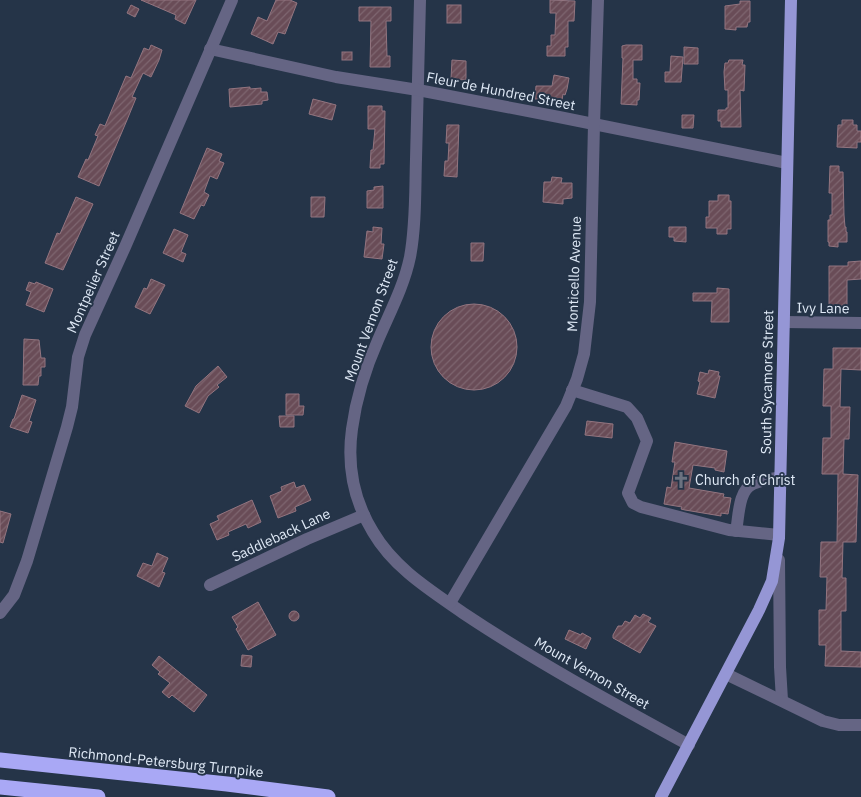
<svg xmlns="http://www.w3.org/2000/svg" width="861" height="797" viewBox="0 0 861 797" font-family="'IBM Plex Sans',sans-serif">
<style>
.building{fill:url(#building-hatch);stroke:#937580}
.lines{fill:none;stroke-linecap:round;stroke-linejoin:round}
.minor{stroke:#656584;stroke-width:12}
.major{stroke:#9596d5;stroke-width:12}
.highway{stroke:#a9a8f5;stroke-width:15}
.labels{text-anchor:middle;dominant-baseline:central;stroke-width:4;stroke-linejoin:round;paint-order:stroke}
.street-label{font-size:14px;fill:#e0eaf7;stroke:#253448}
.poi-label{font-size:14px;fill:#e0eaf7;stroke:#253448;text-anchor:start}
</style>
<defs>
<pattern id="building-hatch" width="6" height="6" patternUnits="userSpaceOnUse" patternTransform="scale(1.25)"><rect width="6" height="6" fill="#694c57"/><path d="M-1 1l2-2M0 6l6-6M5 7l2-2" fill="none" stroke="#7e6670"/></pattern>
</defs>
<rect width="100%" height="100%" fill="#253448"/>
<!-- building -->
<g class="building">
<path d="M141,0H196L185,24L175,19L176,15Z"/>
<path d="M276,0H290L297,3L285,34L278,32L273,44L251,34L258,17L267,21Z"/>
<path d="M550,0L575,1L574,21H568V47H565V56H547V46H551V35H555L556,13H550Z"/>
<path d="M740,1H750V22H748L747,27H736V30L725,29V6L740,4Z"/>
<path d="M131,5L139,9L135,17L127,13Z"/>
<rect x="447" y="5" width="14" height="18"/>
<path d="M359,7H391V21H386L387,56H390V67H370L371,21H359Z"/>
<path d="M151,45L162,50L159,60L151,77L143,73L132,97L136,98L127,120L99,186L78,177L86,159L88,160L98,136L95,135L100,124L105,126L126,76L131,78L144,48L149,50Z"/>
<path d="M626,45H642V60H633V79H637V83H640L639,100H637V105L621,104L623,58H622V46Z"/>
<path d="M684,47L698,48V64H684Z"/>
<rect x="342" y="52" width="10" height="8"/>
<path d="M671,56L683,57L681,82H665V72H670Z"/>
<path d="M452,60L466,61V80L451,79Z"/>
<path d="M729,60H743L742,65H745L744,91L740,90L741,127H721V121H718V110H726V108H728V90H725L724,72L725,63H728Z"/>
<path d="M554,75L569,78L567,89L565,95L563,94L562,100L544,97V99H535L536,86H552Z"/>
<path d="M250,87V89L261,88V92H267L268,100L262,101V104L230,107L229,89Z"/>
<path d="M313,99L336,105L332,120L309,114Z"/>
<path d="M368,106H382V111H385L384,164H380V168H370L371,150H373L375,129H368Z"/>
<path d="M682,115H694L693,128H682Z"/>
<path d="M842,120H853V125H857V131H861V142H857V148L837,147L838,125H842Z"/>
<path d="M447,125H459L457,177L444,176L445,161H448L449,143H446Z"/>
<path d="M207,148L222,154L219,161L224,163L217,179L210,176L204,192L209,195L204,206L201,205L194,219L180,213Z"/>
<path d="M830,166H839V172H843L844,215L845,227H846V232H847V242H838V247L829,246V242H828V220H830V215H832V193H829Z"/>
<path d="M552,177L562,178L561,183H572V198L563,199V204L543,202L544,182H551Z"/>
<path d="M383,186V208H367V191L374,190V187Z"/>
<path d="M718,195H729V201H731V229H727V234H717V228H706V217H709V201H718Z"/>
<path d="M76,197L93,204L63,270L45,263L57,233L60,234Z"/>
<path d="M311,197H325L324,217H311Z"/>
<path d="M373,227L382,228L381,244H384L382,259L364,257L367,231L373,232Z"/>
<path d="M669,227H686V242L674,241V237H669Z"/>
<path d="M174,229L188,235L181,252L186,254L183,262L163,253Z"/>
<path d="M471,243H484L483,261H471Z"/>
<path d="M861,261V279L847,280V306H829V266H848V262Z"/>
<path d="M151,279L165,285L150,314L135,307L144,288L147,289Z"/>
<path d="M29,282L35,284L36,282L53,289L44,312L26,305L31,292L26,290Z"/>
<path d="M717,288L729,289V322H711L712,301H693V293H717Z"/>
<circle cx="474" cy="347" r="43"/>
<path d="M24,339L39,340L41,358H45V367H41V376H39L38,385H23Z"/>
<path d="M833,348H861V370L841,369L840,407H850L849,439H844L843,474L858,475L856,542H843L842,578H846V611H841V651L861,652V667L825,666L826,645H819V610H826L827,577H820L821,542H837L838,474H822L823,438H831V406H823L824,369H833Z"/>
<path d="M218,366L227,377L217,385L219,387L208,396L199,413L185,406L196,386Z"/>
<path d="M709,370L719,372L718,376H720L715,398L697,394L700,382L698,381L700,372L708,374Z"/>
<path d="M286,394H299V406H304L303,415H286Z"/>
<path d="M22,395L36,400L29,421L32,422L28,433L10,427L13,419H14Z"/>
<path d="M279,416H294V427H280Z"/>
<path d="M587,421L613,424L612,438L585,435Z"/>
<path d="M675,442L727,451L724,472L715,470V468L693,465L689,488L724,494L723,497L731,498L728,514L721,513V516L685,510L681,509L682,507L664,504L667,487L671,488L675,462H672Z"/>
<path d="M294,482L296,488L304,485L311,500L295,507L296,511L278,518L270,496L282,491L281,487Z"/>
<path d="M252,500L261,522L248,528L246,524L228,532L229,535L217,540L210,524L219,520L217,516Z"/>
<path d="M0,511L11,514L3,543L0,542Z"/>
<path d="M157,553L168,558L162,572L165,573L159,587L137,576L143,563L152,566Z"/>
<path d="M258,602L276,635L248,650L236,629L238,627L232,617Z"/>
<circle cx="294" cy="616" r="5"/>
<path d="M643,614L651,618L648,622L656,626L640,653L613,638V635L618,626H622L625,621L630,623L635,615L640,618Z"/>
<path d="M569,630L581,635L582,633L591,638L586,649L565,639Z"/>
<path d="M242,655L252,656L251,667L241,666Z"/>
<path d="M159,656L207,695L194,712L172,695L169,698L162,692L170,683L158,674L160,672L152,665Z"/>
</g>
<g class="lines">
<!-- minor -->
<g class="minor">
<path d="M420,0C419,53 417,106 416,159C415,191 416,225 410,257C404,286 390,312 378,340C366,367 356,399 352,429C347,465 354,501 373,532C394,568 430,590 463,613C535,661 612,703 689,745"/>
<path d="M210,49L336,77L418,90L559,117L787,163"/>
<path d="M784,322L861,323"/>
<path d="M572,390L627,407L637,418L647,441L628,493L633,503L641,507L729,530L779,535"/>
<path d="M736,531C739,517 738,490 753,484C761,480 772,479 780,477"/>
<path d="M779,560L780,667L782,700"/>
<path d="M210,585L307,539L364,515"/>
<path d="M450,603L566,406L577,379L584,354L590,302L594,124L598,0"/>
<path d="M0,613L14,595L27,561L67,427L72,407L78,357L85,335L125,247L232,0"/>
<path d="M726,674L823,721L839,725H861"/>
</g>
<!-- major -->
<path class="major" d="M661,797L759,610L772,581L779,538L791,0"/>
<!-- highway -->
<g class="highway">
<path d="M0,760L227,784L328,797"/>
<path d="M0,787L98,797"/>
</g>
</g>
<!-- icons -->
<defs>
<g id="church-bare" transform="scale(1.35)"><path d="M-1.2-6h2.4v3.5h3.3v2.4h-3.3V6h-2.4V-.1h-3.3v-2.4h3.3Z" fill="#6b7280" stroke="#253448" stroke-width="2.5" paint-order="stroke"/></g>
</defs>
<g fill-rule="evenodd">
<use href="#church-bare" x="681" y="480"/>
</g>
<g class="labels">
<!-- street labels -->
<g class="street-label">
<text transform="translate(501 91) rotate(11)">Fleur de Hundred Street</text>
<text transform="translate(574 274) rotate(-88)">Monticello Avenue</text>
<text transform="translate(93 282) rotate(-66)">Montpelier Street</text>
<text transform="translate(823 308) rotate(1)">Ivy Lane</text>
<text transform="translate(371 320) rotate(-70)">Mount Vernon Street</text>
<text transform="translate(767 382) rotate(-89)">South Sycamore Street</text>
<text transform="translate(281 535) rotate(-25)">Saddleback Lane</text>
<text transform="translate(592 673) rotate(30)">Mount Vernon Street</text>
<text transform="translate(166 762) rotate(6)">Richmond-Petersburg Turnpike</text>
</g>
<!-- poi labels -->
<g class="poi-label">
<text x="695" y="480">Church of Christ</text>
</g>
</g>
</svg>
